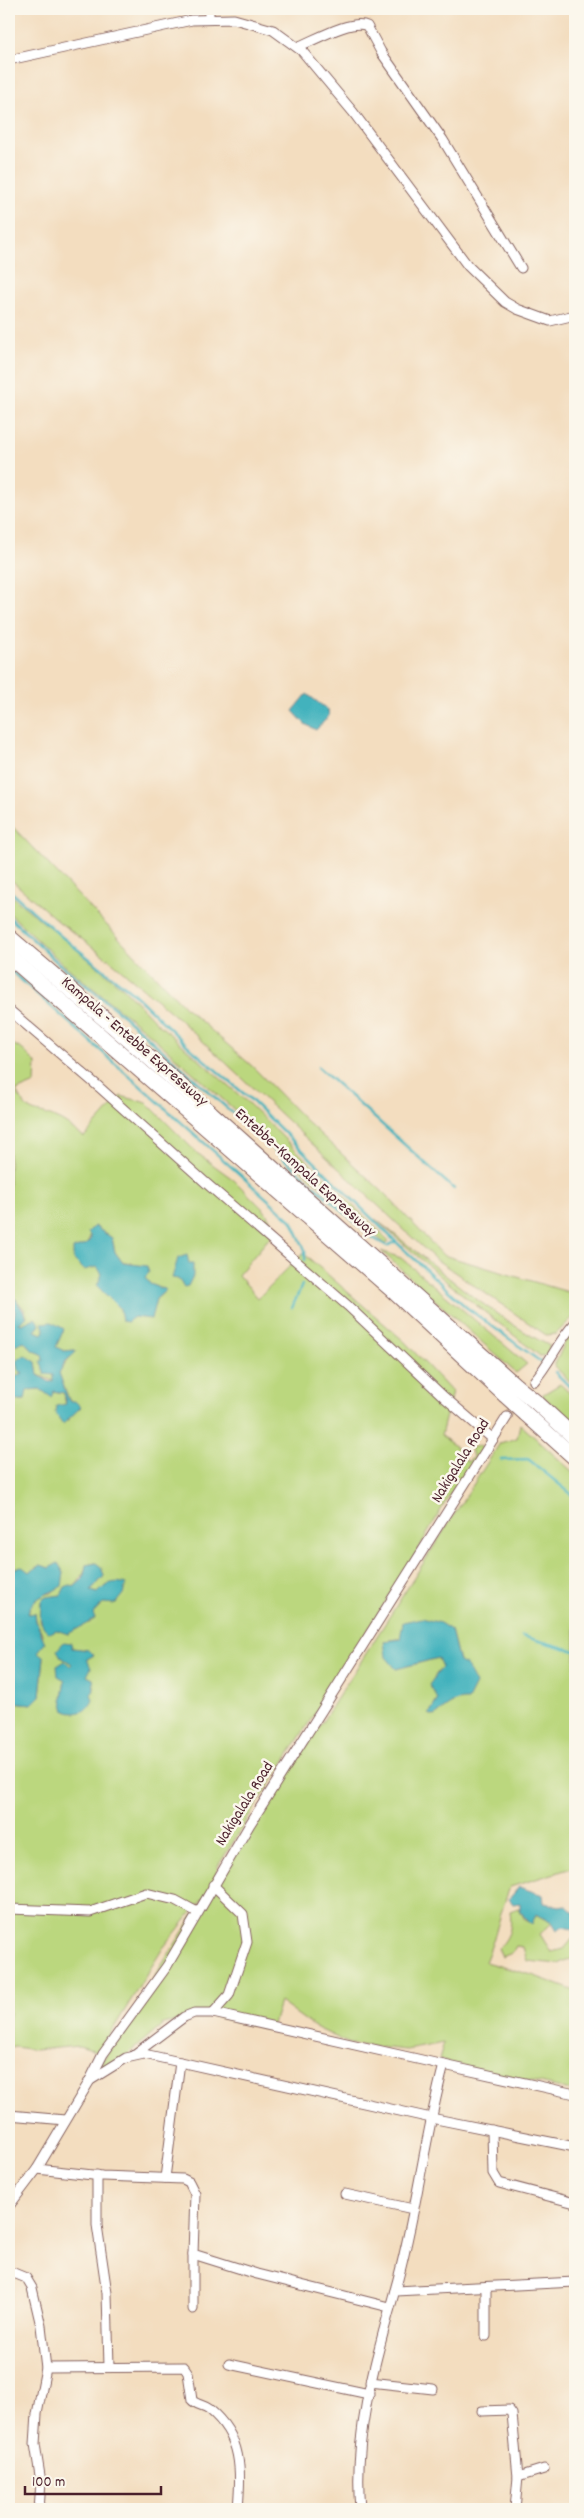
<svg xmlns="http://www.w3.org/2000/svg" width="584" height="2518" viewBox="0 0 584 2518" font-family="Dekko,sans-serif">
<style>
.green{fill:#bbd77e;stroke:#827b54;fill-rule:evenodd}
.water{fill:#43b2bd;stroke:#466874}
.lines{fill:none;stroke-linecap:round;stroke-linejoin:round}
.stream{stroke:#43b2bd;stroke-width:2.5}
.minor-tunnel{stroke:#d1b7a1;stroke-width:9;stroke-dasharray:9 4.5;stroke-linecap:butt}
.minor-casing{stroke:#85625f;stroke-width:11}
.motorway-casing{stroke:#85625f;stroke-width:17}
.minor{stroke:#fff;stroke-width:9}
.motorway{stroke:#fff;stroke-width:15}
.motorway-bridge-casing{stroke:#85625f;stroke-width:17;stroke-linecap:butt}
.motorway-bridge{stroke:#fff;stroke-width:15}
.labels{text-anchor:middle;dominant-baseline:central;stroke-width:5;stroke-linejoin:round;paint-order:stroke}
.street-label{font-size:16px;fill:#4a1f2b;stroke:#fbf7ec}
</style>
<rect width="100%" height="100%" fill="#fbf7ec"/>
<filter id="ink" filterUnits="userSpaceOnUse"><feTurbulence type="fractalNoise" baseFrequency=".02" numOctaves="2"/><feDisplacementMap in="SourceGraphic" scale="10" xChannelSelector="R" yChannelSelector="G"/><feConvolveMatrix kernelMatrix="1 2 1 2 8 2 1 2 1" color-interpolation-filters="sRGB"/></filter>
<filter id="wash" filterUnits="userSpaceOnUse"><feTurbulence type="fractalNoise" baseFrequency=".0096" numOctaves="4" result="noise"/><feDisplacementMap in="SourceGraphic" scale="20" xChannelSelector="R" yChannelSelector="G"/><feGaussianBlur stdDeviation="1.12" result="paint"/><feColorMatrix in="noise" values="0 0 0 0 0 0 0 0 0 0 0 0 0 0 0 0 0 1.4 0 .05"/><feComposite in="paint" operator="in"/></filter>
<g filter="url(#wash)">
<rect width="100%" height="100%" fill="#f3ddbf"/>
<!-- green -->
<g class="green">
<path d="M9,823L187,1009L253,1067L305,1120L384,1193L443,1255L575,1294V1315L556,1334L546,1335L434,1258L178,1018L111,961L59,922L9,878Z"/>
<path d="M9,894L123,988L155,1021L247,1102L389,1241L386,1244L383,1242L146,1031L63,964L9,913Z"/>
<path d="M9,1042L23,1050L36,1063L35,1083L16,1091C32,1120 34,1107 57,1119C67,1123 75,1131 84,1137L121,1096L147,1103L197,1153L234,1180L265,1211L276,1230L238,1275L258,1298L303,1253L405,1342L452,1392L441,1435L458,1449L467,1462L473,1458L471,1448L480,1445L483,1449L449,1496L414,1557L218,1866L214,1884C314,1740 405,1590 500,1443L517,1438L520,1424L575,1474V1867L510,1887C500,1912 496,1937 485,1962L532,1975L575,1991V2091L439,2060L444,2043L406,2050L350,2044L313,2026L280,2002L271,2030L208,2015L163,2024L128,2054L103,2069L99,2068L139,2001L208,1892L163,1948L99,2052L79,2046L35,2050L9,2046V1694L12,1702L32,1704L40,1696L44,1658L38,1653L43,1635L36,1620L35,1613L28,1615C31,1602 39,1595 52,1593L62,1580L64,1573L40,1565L29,1572L15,1567L9,1571V1392L14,1400H25L26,1390L40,1389L64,1393L68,1422C77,1404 62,1389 59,1372L75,1350L64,1351L55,1347L62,1333L45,1332L42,1334L35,1331L40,1325L35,1318L22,1324L19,1322L27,1316L24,1309L15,1298L9,1300ZM94,1226L112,1238L115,1252L123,1263H132L150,1284L166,1290L156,1299L152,1312L134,1317L121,1309L97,1286L103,1274L97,1267L73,1249L87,1244ZM95,1563L101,1567L104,1576L91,1591L98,1593L106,1585L103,1603L93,1614L90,1623H84L68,1634L40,1622L41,1601L46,1597C67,1598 81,1584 87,1565ZM451,1630L459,1662V1700L448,1705L435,1716L429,1714L438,1699L434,1677L442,1667L438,1658L396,1669L384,1641ZM72,1648L89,1650L94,1655L87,1659V1677L93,1679L94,1689L91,1694L62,1699L65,1680L72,1664L61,1657Z"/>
<path d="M375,1219C431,1262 486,1313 550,1346L547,1355L540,1356L447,1282Z"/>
<path d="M381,1251L401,1258L527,1364L516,1373Z"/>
<path d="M575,1332V1386L554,1366L567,1338Z"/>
<path d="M24,1341L32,1350L43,1354C43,1365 53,1370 54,1381L38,1375L36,1362C26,1370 14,1375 9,1385V1345L13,1346Z"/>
<path d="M560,1384L575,1398V1426L542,1395Z"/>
<path d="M519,1908L525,1920L532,1923L535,1914L552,1923L540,1934L551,1952L564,1949L574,1937L575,1956L559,1964L527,1961L523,1947L516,1946L512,1953L502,1957L498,1949C510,1936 512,1928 510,1911Z"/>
</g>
<!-- water -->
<g class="water">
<path d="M307,694L328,710L329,716L316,730L305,724L293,711Z"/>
<path d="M94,1226L112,1238L115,1252L123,1263L147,1266L149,1273L145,1277L150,1284L166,1290L156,1299L151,1319L134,1317L127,1322L122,1321L120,1309L97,1286L102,1274L97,1267L84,1270L73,1259V1249L87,1244L91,1238L88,1232Z"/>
<path d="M187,1255L189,1263H193V1276L188,1286L184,1287L178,1279L172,1278L178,1258Z"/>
<path d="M15,1298L27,1317L19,1323L22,1324L35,1318L40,1325L35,1331L42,1334L45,1332L42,1323L52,1322L64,1329L56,1347L64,1351L75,1350L76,1352L65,1362L59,1373L69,1401H75L81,1407L63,1424L55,1413L56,1406L66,1404L64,1393L54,1391L51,1397L40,1389L27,1390L25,1400H14C5,1387 9,1379 23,1373L18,1370L16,1361L25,1355L36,1362L38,1375L50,1382L53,1381V1375L45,1374L40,1361H43L42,1354L32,1350L24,1341L12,1346L9,1345V1316H14L15,1311L9,1306V1300Z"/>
<path d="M58,1563L64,1573L62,1586C48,1595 32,1596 28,1614L35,1613L36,1621L45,1643L38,1652L44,1657L40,1696L32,1704L12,1702L9,1694V1571L21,1566L29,1572L41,1565L49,1568Z"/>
<path d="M96,1563L101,1567L104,1576L91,1591L98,1593C107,1583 113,1580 126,1584L123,1594L115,1604L103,1603L93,1614L95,1619L68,1634L56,1630L50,1633C37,1624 41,1615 41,1601L46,1597L61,1595L65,1587L70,1585L74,1587L83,1579L86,1565Z"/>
<path d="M422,1618L440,1623L451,1630L459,1662L467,1666L476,1684L468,1700C454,1699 446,1707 435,1716L429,1714L438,1699L429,1685L442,1667L438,1658L396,1669L386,1657L384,1641L400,1639L403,1622Z"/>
<path d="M64,1642L71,1643L72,1648L89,1650L94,1655L87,1659L91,1668L87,1676L93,1679L94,1689L91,1694L93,1700C89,1711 76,1716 65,1711L62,1699L65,1680L58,1676L57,1666L65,1661L70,1666L72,1664L61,1657L57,1650Z"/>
<path d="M519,1887L543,1895L544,1903L559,1906L565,1905L575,1913V1938L572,1929L563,1927L557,1931L552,1923L536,1914L532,1924C525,1919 519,1912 520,1903L513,1904L509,1899Z"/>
</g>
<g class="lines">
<!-- stream -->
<g class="stream">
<path d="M9,890L62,937L132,992L190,1048L249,1098L394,1240L466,1307L541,1362"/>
<path d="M9,917L58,963L118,1011L373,1238L387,1246L395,1242"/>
<path d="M9,969L292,1221L305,1250V1260"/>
<path d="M318,1067L454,1189"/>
<path d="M292,1308L302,1285"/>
<path d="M555,1372L575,1392"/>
<path d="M501,1460L528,1459L575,1497"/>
<path d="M9,1502V1505"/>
<path d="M522,1636L575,1651"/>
</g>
</g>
</g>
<g filter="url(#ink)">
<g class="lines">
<!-- minor-tunnel -->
<path class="minor-tunnel" d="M507,1417L534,1381"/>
<!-- minor casing -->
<g class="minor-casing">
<g id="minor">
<path d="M209,9V19"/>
<path d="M297,47C313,41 352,18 367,26L381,52L443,140L521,268"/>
<path d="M9,60L192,20L234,19L273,30L302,51L353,112L468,266L505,302L517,309L550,321L575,315"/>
<path d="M9,1010L99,1087L206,1183L348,1306L444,1397L493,1439"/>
<path d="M534,1381C550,1363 558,1341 575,1323"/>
<path d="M213,1885L243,1914L247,1942L229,1995L213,2013"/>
<path d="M9,1909L90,1912L146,1893L175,1900L197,1912"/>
<path d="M135,2054L184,2017L194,2013H213L444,2065"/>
<path d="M89,2081L126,2058L144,2054L431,2118L575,2147"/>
<path d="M9,2115L65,2120"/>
<path d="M492,2130L493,2173L499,2183L575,2203"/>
<path d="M37,2169L102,2176L183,2179L189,2182L195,2194L193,2254L257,2274L389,2307"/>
<path d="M97,2175V2225L107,2293L109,2367"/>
<path d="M165,2178L180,2062"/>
<path d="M345,2194L413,2209"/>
<path d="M9,2206L37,2169L89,2082L103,2054L167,1966L250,1824L507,1417"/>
<path d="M9,2271L26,2278L32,2288L41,2326L46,2368L37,2414L35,2444L41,2482L39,2509"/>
<path d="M395,2291L575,2282"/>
<path d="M193,2309V2254"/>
<path d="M486,2336V2287"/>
<path d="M229,2364L369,2394"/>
<path d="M46,2368L184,2367L188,2373L192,2400C196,2405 204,2405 209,2409C243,2437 241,2470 238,2509"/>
<path d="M370,2382L433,2389"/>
<path d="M482,2411L509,2410L512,2414L518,2477L515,2509"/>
<path d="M518,2477L544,2469"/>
<path d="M360,2509C353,2435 375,2361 395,2290C416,2217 424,2139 444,2065L575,2094"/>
</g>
</g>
<!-- motorway casing -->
<g class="motorway-casing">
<g id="motorway">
<path d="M9,937L136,1046L516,1386"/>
<path d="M9,956L390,1288L505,1395"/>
<path d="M537,1403L575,1438"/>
<path d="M526,1414L575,1458"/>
</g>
</g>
<!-- minor -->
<use href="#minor" class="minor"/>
<!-- motorway -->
<use href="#motorway" class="motorway"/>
<!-- motorway-bridge casing -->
<g class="motorway-bridge-casing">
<g id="motorway-bridge">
<path d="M516,1386L537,1403"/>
<path d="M505,1395L526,1414"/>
</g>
</g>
<!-- motorway-bridge -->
<use href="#motorway-bridge" class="motorway-bridge"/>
</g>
</g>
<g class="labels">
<!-- street labels -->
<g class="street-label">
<text transform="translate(134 1042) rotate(41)">Kampala - Entebbe Expressway</text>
<text transform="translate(305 1173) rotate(42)">Entebbe–Kampala Expressway</text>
<text transform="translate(461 1461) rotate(-58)">Nakigalala Road</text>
<text transform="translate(245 1804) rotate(-58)">Nakigalala Road</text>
</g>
</g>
<!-- margin -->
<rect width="584" height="2518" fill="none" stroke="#fbf7ec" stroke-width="30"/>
<!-- scale -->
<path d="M25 2486v8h136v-8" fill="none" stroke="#4a1f2b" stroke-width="2.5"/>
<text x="32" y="2486" font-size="15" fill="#4a1f2b" stroke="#fbf7ec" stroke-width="4" paint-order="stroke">100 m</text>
</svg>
